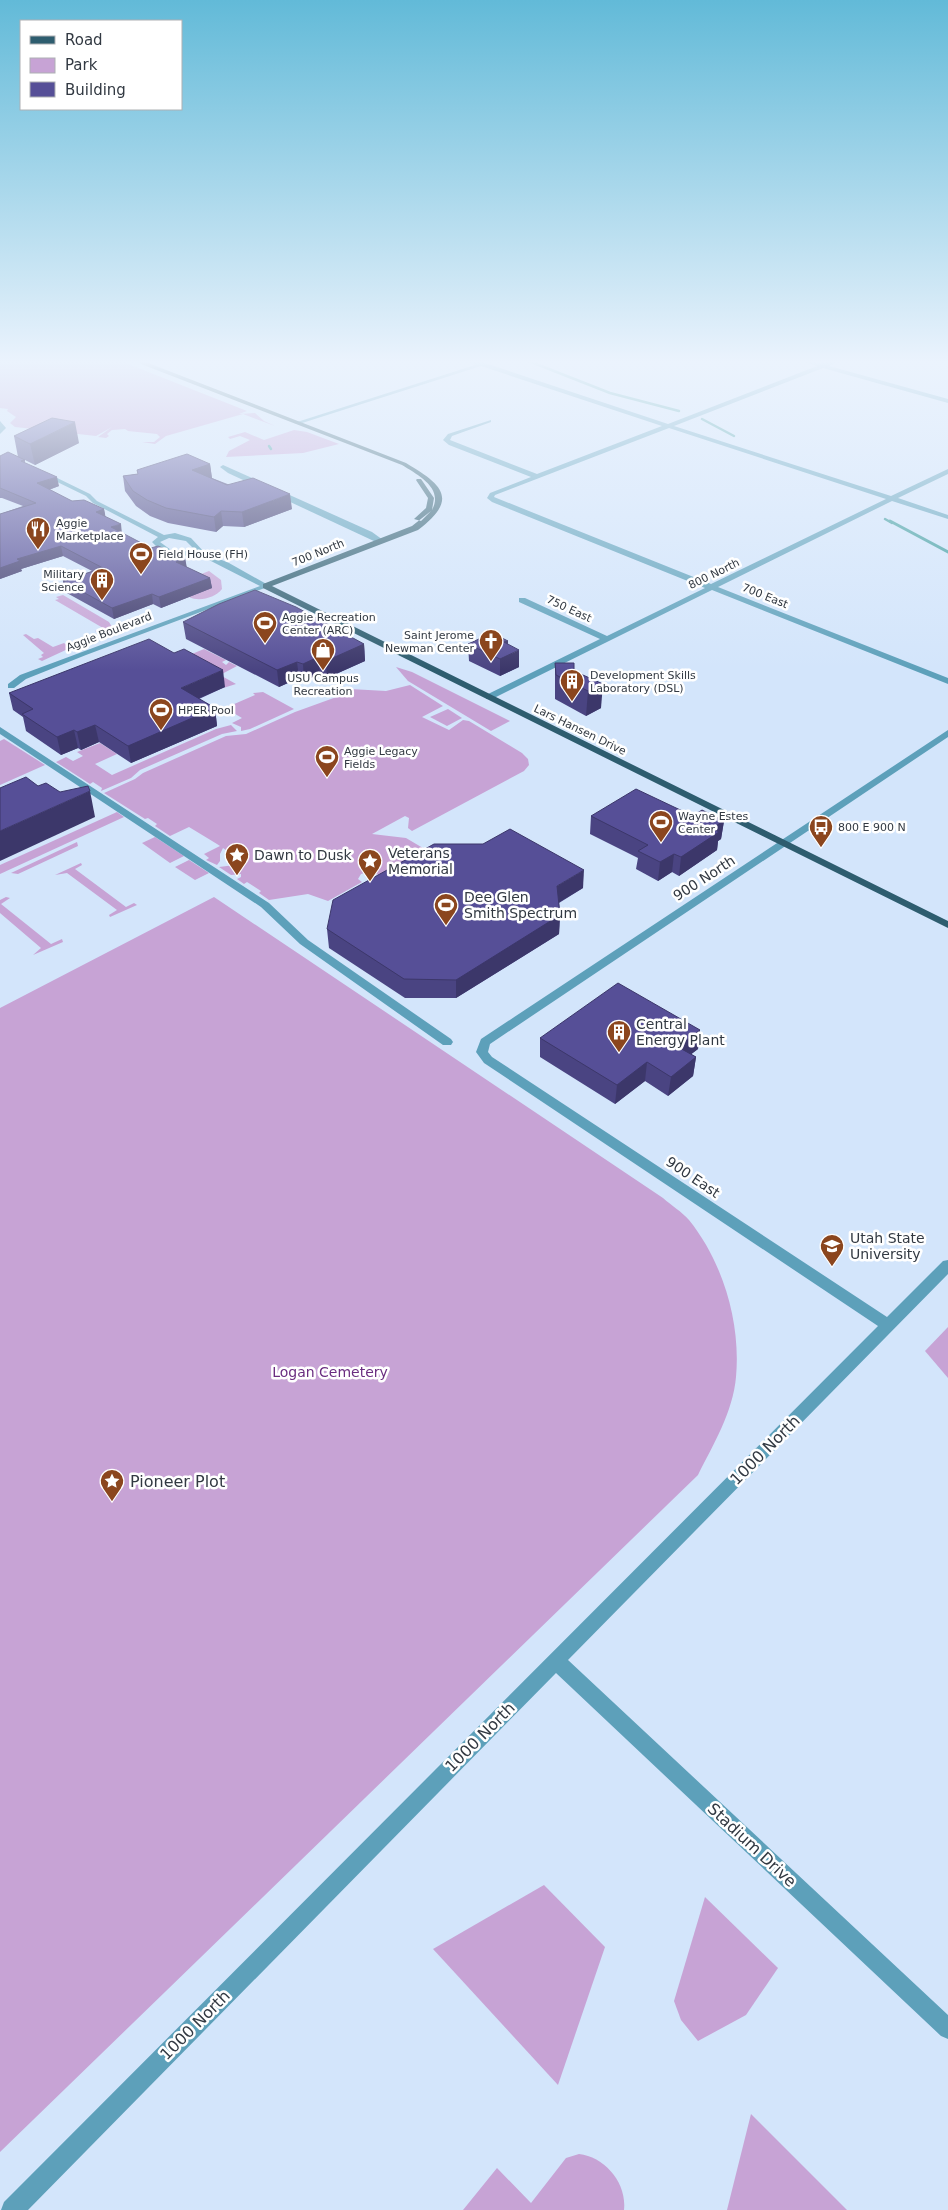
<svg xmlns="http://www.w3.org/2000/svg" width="948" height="2210" viewBox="0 0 948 2210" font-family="'DejaVu Sans',sans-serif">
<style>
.green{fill:#c7a3d5}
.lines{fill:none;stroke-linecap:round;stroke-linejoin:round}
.stream-far1{stroke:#38999b;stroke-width:2.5}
.stream{stroke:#38999b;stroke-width:3}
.minor{fill:#5da0ba;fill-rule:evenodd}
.major{fill:#2e5d6f;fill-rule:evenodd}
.wall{fill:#4a4482}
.shaded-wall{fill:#3c376a}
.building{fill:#564f97;stroke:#3c376a}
.labels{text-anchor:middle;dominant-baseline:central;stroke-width:5;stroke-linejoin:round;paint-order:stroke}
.far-poi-label{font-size:11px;fill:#323942;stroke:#fff;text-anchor:start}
.far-street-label{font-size:11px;fill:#323942;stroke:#fff}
.poi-label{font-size:14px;fill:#323942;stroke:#fff;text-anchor:start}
.street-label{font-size:14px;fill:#323942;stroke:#fff}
.park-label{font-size:14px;fill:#6a2d80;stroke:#fff}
.near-street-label{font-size:16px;fill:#323942;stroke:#fff}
.near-poi-label{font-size:16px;fill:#323942;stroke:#fff;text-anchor:start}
</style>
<rect width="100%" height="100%" fill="#d3e5fb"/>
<!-- green -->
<g class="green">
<path d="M0,360H118L247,411L239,414L255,413L264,421L275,426L243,414L166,436L155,444L142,442H154L160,437L157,434L128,431L125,429L112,430L107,434L109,436L106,438L98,437L112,427L96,436L15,427L10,423L16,417L7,411L8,409L0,408Z"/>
<path d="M294,430L307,432L339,444L303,453L226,457L229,451L250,440L240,436L230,439L228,437L245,432L264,440Z"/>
<path d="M209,571L221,580L222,589C215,598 199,602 189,597L191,578Z"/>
<path d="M63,595L109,622L112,627L111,633L104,636L95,631L103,628L55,600L59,599L56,597Z"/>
<path d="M26,634L34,639L38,638L53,647L64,643L70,648L42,661L38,659L43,657L41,655L44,653L23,635Z"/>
<path d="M204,649L226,660L222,662L226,665L229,662L237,666L220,675L236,684L220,689L225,687L187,656Z"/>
<path d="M396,667L412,672L510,721L491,731L408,681Z"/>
<path d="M410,685L443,706L422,717L449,730L463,720L469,721L522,753L528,759L529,765L524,771L412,831L408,828L409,818L405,816L372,834L406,838L428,851L382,877L371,871L361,874L358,879L362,882L328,901L308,894L269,900L259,893L261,891L247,882L244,884L237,879L241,877V874L231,875L219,867L235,865L242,861L223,848L220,854V861L217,865L206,860L209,858L204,854L220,846L217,844L189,827L170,836L155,826L157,824L148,818L145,819L104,793L135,779L143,773L226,736L246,734L295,712L342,695L345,693L340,690L342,689L348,692L350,689L386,691Z"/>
<path d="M263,692L294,709L250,729L241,731V727L232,723L242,718L225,708L255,695L253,693Z"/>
<path d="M448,709L462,718L447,726L430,717Z"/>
<path d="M231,725L237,731L222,734L140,770L131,778L101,791L102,788L93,782L90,784L56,762L66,757L73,761L83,756L77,752L100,743L117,754L95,764L112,775L216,729Z"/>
<path d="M4,739L45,765L0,785V741Z"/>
<path d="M117,812L124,817L0,874V865Z"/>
<path d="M155,837L184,856L170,863L142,843Z"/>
<path d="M77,842L78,846L18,874L11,873Z"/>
<path d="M189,860L209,873L195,880L175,867Z"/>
<path d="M81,863L82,865L75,869L126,907L134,903L137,905L110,917L109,915L117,910L67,873L55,875Z"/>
<path d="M6,897L10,898L1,904L51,944L62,939L63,942L33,955L41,948L0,913V900Z"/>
<path d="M214,897L663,1198C671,1205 682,1212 689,1220C723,1262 741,1323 736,1377C733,1412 713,1445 698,1475L0,2152V1008Z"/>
<path d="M948,1327V1378L925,1351Z"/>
<path d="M544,1885L605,1947L558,2085L433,1949Z"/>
<path d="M705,1897L778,1968L746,2015L698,2041L681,2020L674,2001Z"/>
<path d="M751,2114L847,2210H727Z"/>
<path d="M579,2154C605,2157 627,2183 624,2210H463L497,2168L531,2203L566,2158Z"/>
</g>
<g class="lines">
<!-- stream-far1 -->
<g class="stream-far1">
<path d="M526,360L610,393L679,411"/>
<path d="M702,419L734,436"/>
<path d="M269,446L271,449"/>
<path d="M885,519L892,523"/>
</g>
<!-- stream -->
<path class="stream" d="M890,521L948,552"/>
<!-- minor -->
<g class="minor">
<path d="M133,360H141L146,363L143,365Z"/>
<path d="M464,360L485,363L668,424L817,366L799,360C807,360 817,365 824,363C830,362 834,360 841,360L829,366L948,399V403L823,368L674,426L891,496L948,469V474L898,498L948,515V519L892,501L718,587L948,678V684L712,590L492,699H486V695L600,639L519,602V598H525L607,636L705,588L492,502L487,498L490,493L531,477L449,445L443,440L448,434L491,420V422L452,436L450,440L537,474L662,426L481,366L299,424L294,423L475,365ZM669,428L886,499L711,584L494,497L495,495Z"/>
<path d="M0,421L6,428L0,434Z"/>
<path d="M223,465L372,532L383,540L376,542L228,473L220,467Z"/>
<path d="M45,474H49L90,494L97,501L164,535L175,533L191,538L205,553L229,563L270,586L86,655L26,679L14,688H8V684L20,675L260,586L207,559L162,552L152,542L158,537L93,503L86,496L45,476ZM169,538L186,541L197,552L171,550L160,542Z"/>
<path d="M0,727L269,903L308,940L451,1039L453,1042L451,1045H443L300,944L261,907L0,734Z"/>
<path d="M948,730V737L490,1044L488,1052L492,1057L887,1317L943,1261L948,1260V1274L568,1660L948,2015V2039L941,2036L556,1673L28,2210H1L4,2202L878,1326L484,1063L476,1052L481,1039Z"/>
</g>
<!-- major -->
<path class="major" d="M143,361L406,463C443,485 459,499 418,530L272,586L948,921V928L263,588V584L412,526L431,511L421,521L414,519L426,508L428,498L416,480L417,479H421L434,498L432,510C444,488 418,475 402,465L141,364Z"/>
</g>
<!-- wall -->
<g class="wall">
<path d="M14,436L79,443L35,465L25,460V463L59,486L49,490L72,501L104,509L105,516L122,534L151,548L185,558L186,567L210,578L212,588L161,608L153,604L114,619L65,592L63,581L92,571L63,556L21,569L22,571L0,579V514L23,506L2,498H0V456L18,457Z"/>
<path d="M210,464L212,478L292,509L244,527L223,526L216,532L168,523L150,516L136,506L125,491L123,476L138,474L137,470Z"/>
<path d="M183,622L364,644L365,661L327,678L320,674L304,681L299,678L279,687L186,639Z"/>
<path d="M508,641V644L519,667L500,676L469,661L468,644Z"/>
<path d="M555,663L574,671L601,708L586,716L555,699Z"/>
<path d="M225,687L199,699L215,708L217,726L131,763L99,742L81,750L78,748L61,755L26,731L23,717L13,710L9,693Z"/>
<path d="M591,816H693L724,821L721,839L718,841L717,850L679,876L672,872L658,881L636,869L638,858L590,834Z"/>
<path d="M583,888L559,903L560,915L559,934L456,998H405L329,948L327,929Z"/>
<path d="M700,1030L698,1049L691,1054L696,1057L693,1076L668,1096L645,1081L615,1104L540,1057V1038Z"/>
</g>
<!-- shaded-wall -->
<g class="shaded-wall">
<path d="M75,422L79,443L35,465L30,444Z"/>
<path d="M210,464L212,479L192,470Z"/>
<path d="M57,477L59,486L39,493L37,483Z"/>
<path d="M290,494L292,509L244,527L242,512Z"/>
<path d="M104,509L106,519L96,512Z"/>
<path d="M221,511L223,526L216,532L214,517Z"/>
<path d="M121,524L122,534L111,527Z"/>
<path d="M61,546L63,556L21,569L22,571L0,579V568L17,559Z"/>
<path d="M185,558L187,568L176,562Z"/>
<path d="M210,578L212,588L161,608L159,597Z"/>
<path d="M152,594L153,604L114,619L112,608Z"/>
<path d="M508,641L507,656L519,650V667L500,676V659L504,642Z"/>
<path d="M364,644L365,661L327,678L326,661Z"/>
<path d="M318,657L320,674L304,681L303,664Z"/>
<path d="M297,662L299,678L279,687L277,670Z"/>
<path d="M223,670L225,687L183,705L181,688Z"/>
<path d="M603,684L601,708L586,716L588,691Z"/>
<path d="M215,708L217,726L131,763L128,746Z"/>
<path d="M95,725L99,742L81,750L77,732Z"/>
<path d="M74,730L78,748L61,755L57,737Z"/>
<path d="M90,791L95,817L0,861V831Z"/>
<path d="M724,821L721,839L718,841L717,850L679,876L681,857L712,828Z"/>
<path d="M674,854L672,872L658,881L660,862Z"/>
<path d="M584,870L583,888L556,904L557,886Z"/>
<path d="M560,915L559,934L456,998V980Z"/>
<path d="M700,1030L698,1049L676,1066L678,1047Z"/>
<path d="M696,1057L693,1076L668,1096L671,1077Z"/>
<path d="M647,1062L645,1081L615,1104L617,1085Z"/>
</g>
<!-- building -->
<g class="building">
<path d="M52,418L75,422L30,444L14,436Z"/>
<path d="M8,452L25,460L21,461L57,477L37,483L72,501L84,500L104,509L96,512L121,524L111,527L151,548L158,546L185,558L176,562L210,578L159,597L152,594L112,608L63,581L103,568L61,546L17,559L20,561L0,568V514L36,503L0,488V456Z"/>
<path d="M187,454L210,464L192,470L227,485L253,478L290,494L242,512L221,511L214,517L166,508L147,500L133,491L123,476L138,474L137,470Z"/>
<path d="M255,590L296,607L364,644L326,661L318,657L303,664L297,662L277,670L183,622L219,604Z"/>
<path d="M492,633L508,641L504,642L519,650L500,659L468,644Z"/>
<path d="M149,639L174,653L184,649L223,670L181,688L215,708L128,746L95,725L77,732L74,730L57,737L22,714L33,709L9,693Z"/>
<path d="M555,663H574V671L603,684L588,691L556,675Z"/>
<path d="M26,777L38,786L46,783L60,792L88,786L90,791L0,831V788Z"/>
<path d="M636,789L693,816L702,810L724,821L712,828L719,832L681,857L674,854L660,862L638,851L648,845L591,816Z"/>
<path d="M510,829L584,870L557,886L560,915L456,980L404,979L327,929L333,900L434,844H483Z"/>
<path d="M618,983L700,1030L678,1047L696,1057L671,1077L647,1062L617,1085L540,1038Z"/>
</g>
<!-- sky -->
<linearGradient id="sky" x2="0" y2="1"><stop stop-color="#62bad8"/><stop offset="0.54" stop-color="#ebf3fd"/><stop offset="1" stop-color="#ebf3fd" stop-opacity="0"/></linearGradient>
<rect width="948" height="670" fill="url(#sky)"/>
<!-- icons -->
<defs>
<g id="restaurant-pin" transform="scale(1.25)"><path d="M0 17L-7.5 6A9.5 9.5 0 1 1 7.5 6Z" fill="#8b461e" stroke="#fff"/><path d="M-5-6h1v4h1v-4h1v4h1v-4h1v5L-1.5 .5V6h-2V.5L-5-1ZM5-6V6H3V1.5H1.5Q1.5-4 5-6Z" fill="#fff"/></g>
<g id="stadium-pin" transform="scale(1.25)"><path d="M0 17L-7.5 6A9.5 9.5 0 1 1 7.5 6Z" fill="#8b461e" stroke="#fff"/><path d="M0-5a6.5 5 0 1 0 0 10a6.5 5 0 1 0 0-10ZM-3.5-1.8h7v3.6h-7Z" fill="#fff"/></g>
<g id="building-pin" transform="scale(1.25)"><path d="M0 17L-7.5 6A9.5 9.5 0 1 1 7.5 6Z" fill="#8b461e" stroke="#fff"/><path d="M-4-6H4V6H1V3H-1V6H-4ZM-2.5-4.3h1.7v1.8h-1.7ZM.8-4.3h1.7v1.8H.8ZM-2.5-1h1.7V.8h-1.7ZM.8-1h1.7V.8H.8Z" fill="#fff"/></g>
<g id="church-pin" transform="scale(1.25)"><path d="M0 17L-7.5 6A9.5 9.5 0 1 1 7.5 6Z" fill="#8b461e" stroke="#fff"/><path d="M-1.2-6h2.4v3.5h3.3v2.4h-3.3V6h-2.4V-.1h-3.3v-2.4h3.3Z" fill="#fff"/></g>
<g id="shop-pin" transform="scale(1.25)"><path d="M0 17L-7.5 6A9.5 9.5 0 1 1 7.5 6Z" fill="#8b461e" stroke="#fff"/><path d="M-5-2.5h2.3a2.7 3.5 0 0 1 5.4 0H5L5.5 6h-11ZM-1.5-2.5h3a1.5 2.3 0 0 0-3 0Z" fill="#fff"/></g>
<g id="bus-pin" transform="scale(1.25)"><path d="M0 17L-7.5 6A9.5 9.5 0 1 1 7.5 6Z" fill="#8b461e" stroke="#fff"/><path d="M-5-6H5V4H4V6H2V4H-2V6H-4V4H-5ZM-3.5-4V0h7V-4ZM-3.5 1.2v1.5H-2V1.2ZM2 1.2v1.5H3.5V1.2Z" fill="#fff"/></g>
<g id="sight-pin" transform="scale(1.25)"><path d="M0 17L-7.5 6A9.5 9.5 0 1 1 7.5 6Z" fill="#8b461e" stroke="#fff"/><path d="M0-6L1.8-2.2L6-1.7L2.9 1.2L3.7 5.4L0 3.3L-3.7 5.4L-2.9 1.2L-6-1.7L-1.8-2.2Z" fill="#fff"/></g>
<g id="university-pin" transform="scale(1.25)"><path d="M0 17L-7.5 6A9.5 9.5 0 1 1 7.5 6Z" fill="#8b461e" stroke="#fff"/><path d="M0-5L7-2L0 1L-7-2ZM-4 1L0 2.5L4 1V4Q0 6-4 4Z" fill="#fff"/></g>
</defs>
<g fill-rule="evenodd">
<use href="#restaurant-pin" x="38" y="529"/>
<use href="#stadium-pin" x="141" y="554"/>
<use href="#building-pin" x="102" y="580"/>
<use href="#stadium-pin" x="265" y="623"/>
<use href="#church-pin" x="491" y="641"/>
<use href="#shop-pin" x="323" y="650"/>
<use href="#building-pin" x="572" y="681"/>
<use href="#stadium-pin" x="161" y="710"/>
<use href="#stadium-pin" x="327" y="757"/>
<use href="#stadium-pin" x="661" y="822"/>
<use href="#bus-pin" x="821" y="827"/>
<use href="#sight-pin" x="237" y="855"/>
<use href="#sight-pin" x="370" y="861"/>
<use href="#stadium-pin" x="446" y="905"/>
<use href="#building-pin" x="619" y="1032"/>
<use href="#university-pin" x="832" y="1246"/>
<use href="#sight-pin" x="112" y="1481"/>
</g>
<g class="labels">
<!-- far-poi labels -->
<g class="far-poi-label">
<text x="56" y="523">Aggie<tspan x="56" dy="13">Marketplace</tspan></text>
<text x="158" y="554">Field House (FH)</text>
<text x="84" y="574" text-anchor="end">Military<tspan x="84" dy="13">Science</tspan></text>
<text x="282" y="617">Aggie Recreation<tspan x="282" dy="13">Center (ARC)</tspan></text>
<text x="474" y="635" text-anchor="end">Saint Jerome<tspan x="474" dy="13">Newman Center</tspan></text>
<text x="590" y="675">Development Skills<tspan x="590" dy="13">Laboratory (DSL)</tspan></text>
<text x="323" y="678" text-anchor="middle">USU Campus<tspan x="323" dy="13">Recreation</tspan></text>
<text x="178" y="710">HPER Pool</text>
<text x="344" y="751">Aggie Legacy<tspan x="344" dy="13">Fields</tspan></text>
<text x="678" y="816">Wayne Estes<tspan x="678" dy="13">Center</tspan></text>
<text x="838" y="827">800 E 900 N</text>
</g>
<!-- far-street labels -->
<g class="far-street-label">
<text transform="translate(318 553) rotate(-22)">700 North</text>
<text transform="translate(714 574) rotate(-26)">800 North</text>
<text transform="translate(765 596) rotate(22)">700 East</text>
<text transform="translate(569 609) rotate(25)">750 East</text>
<text transform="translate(109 632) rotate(-21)">Aggie Boulevard</text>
<text transform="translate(580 730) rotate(26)">Lars Hansen Drive</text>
</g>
<!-- poi labels -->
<g class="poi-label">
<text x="388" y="853">Veterans<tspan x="388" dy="16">Memorial</tspan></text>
<text x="254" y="855">Dawn to Dusk</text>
<text x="464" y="897">Dee Glen<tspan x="464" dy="16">Smith Spectrum</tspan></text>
<text x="636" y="1024">Central<tspan x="636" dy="16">Energy Plant</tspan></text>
<text x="850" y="1238">Utah State<tspan x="850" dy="16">University</tspan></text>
</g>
<!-- street labels -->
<g class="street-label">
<text transform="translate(704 878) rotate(-33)">900 North</text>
<text transform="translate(693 1177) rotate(34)">900 East</text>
</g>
<!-- park labels -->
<g class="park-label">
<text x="330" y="1372">Logan Cemetery</text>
</g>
<!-- near-street labels -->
<g class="near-street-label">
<text transform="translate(765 1450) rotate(-45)">1000 North</text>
<text transform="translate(480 1737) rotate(-45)">1000 North</text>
<text transform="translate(752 1845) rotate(43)">Stadium Drive</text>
<text transform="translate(195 2025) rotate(-45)">1000 North</text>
</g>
<!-- near-poi labels -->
<g class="near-poi-label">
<text x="130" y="1481">Pioneer Plot</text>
</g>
</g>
<!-- legend -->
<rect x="20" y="20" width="162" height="90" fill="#ffffff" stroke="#adb0b3"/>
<rect x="30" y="36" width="25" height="8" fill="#2e5d6f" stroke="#adb0b3"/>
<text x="65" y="45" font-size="15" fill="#323942">Road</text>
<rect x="30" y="58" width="25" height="15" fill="#c7a3d5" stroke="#adb0b3"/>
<text x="65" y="70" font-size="15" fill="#323942">Park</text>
<rect x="30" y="82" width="25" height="15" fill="#564f97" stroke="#adb0b3"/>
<text x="65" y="95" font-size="15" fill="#323942">Building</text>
</svg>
